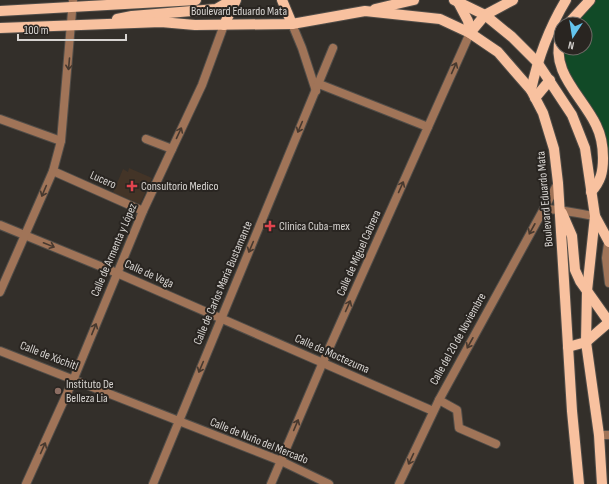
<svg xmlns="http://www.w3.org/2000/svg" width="609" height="484" viewBox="0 0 609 484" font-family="'Sofia Sans Condensed',sans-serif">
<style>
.medical{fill:#433427}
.green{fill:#114a27}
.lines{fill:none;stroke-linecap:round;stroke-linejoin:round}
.minor-casing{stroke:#514d48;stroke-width:10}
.major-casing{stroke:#514d48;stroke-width:12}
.minor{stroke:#a07458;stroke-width:8}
.major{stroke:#f8c19f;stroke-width:10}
.oneway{stroke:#47392f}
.health-dot{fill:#e0444e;stroke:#292521;stroke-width:1.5}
.education-dot{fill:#8d6e63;stroke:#292521;stroke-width:1.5}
.labels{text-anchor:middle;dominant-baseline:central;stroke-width:4;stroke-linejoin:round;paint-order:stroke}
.street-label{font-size:12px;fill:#d7d4d1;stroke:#292521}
.poi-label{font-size:12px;fill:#d7d4d1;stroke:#292521;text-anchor:start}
</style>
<rect width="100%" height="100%" fill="#332f2a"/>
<!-- medical -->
<path class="medical" d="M129,168L152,178L140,204L113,193L123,169L128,172Z"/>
<!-- green -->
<path class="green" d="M594,0H609V163L607,152L592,110L578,87L566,73L561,48H585V24H570Z"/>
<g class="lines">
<!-- minor casing -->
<g class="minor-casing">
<g id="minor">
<path d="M292,24L302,48L316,91"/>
<path d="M319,84L428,127"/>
<path d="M0,119L61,141"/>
<path d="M146,139L172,149"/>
<path d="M53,171L143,211"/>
<path d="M544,209C562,209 578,214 595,216"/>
<path d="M0,225L117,273L433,411"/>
<path d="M609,237L606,258L609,283"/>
<path d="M0,292L53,171L61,141L73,0"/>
<path d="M0,351L281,461L329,484"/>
<path d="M439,400L457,410L459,428L496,444"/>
<path d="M599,435H609"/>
<path d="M26,484L74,378L143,211L202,85L224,25"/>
<path d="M153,484L333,48"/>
<path d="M271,484L323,362L470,33"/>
<path d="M399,484L439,400L558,183"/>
</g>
</g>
<!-- major casing -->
<g class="major-casing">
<g id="major">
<path d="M282,0L292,24"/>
<path d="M454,0L485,15L512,37L537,62L572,115L585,148L595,216L587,291L586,342L599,435L602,484"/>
<path d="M458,2L468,21L470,33"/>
<path d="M375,9L414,0"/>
<path d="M0,11L196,0"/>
<path d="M117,19L132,16L216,9L232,0"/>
<path d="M568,24L590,0"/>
<path d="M224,25L236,0"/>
<path d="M0,28L161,22L195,25L292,24L365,11L440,19L470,33L498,52L531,90L543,113L554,149L558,183L572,411L579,484"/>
<path d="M470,33L485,15L513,0"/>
<path d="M561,36C549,71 582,96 596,125C601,135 603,147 603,158C603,172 601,181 591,192"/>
<path d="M531,90C538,58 549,28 566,0"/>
<path d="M535,98L550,80"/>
<path d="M562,213L572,236L575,270L580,281L609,322"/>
<path d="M595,216L609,242"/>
<path d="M568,347L586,342L609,322"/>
</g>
</g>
<!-- minor -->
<use href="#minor" class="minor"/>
<!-- major -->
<use href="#major" class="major"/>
</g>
<!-- one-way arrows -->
<defs><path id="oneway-shaft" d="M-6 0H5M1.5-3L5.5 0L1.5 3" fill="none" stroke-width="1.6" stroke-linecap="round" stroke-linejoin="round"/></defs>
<g class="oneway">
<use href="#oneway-shaft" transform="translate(69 64) rotate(95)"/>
<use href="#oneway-shaft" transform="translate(454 68) rotate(-66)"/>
<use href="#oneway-shaft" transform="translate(300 127) rotate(113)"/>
<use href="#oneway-shaft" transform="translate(179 133) rotate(-65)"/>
<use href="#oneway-shaft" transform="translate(401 187) rotate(-66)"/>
<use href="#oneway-shaft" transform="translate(44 191) rotate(113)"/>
<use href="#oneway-shaft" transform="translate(532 229) rotate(119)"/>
<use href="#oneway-shaft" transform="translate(49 245) rotate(22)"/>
<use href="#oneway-shaft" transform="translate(251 247) rotate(113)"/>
<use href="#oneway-shaft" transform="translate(348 306) rotate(-66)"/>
<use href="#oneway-shaft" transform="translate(94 329) rotate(-68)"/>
<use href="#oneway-shaft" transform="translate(470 343) rotate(119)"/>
<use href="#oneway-shaft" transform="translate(201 367) rotate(113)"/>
<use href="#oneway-shaft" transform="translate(296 425) rotate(-67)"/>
<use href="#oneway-shaft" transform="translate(43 448) rotate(-66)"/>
<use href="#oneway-shaft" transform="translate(411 459) rotate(115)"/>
</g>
<!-- markers -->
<g class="health-dot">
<path d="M130 180h4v4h4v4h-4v4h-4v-4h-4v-4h4z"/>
<path d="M268 220h4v4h4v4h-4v4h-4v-4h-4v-4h4z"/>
</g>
<circle class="education-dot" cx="58" cy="391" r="4"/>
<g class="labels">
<!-- street labels -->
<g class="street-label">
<text x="239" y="11">Boulevard Eduardo Mata</text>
<text transform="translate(103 180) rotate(24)">Lucero</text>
<text transform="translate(545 199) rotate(-95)">Boulevard Eduardo Mata</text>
<text transform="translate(114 250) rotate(-67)">Calle de Armenta y López</text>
<text transform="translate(359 253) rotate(-66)">Calle de Miguel Cabrera</text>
<text transform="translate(149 274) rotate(24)">Calle de Vega</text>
<text transform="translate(223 283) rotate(-67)">Calle de Carlos María Bustamante</text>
<text transform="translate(458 339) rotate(-61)">Calle del 20 de Noviembre</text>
<text transform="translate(332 354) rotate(24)">Calle de Moctezuma</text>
<text transform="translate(49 356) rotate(21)">Calle de Xóchitl</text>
<text transform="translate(259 441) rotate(22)">Calle de Nuño del Mercado</text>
</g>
<!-- poi labels -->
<g class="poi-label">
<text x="141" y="186">Consultorio Medico</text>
<text x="279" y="226">Clinica Cuba-mex</text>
<text x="66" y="384">Instituto De<tspan x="66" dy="14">Belleza Lia</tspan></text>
</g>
</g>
<!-- north arrow -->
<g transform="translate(573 36) rotate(192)"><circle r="19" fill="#292521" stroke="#6f6b67"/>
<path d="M0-3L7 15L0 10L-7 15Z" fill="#64c5ee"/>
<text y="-6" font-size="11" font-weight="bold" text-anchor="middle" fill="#d7d4d1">N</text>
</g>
<!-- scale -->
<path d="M18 34v6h108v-6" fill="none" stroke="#d7d4d1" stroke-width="2"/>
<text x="24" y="34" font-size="12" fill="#d7d4d1" stroke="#292521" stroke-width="3" paint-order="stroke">100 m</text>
</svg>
